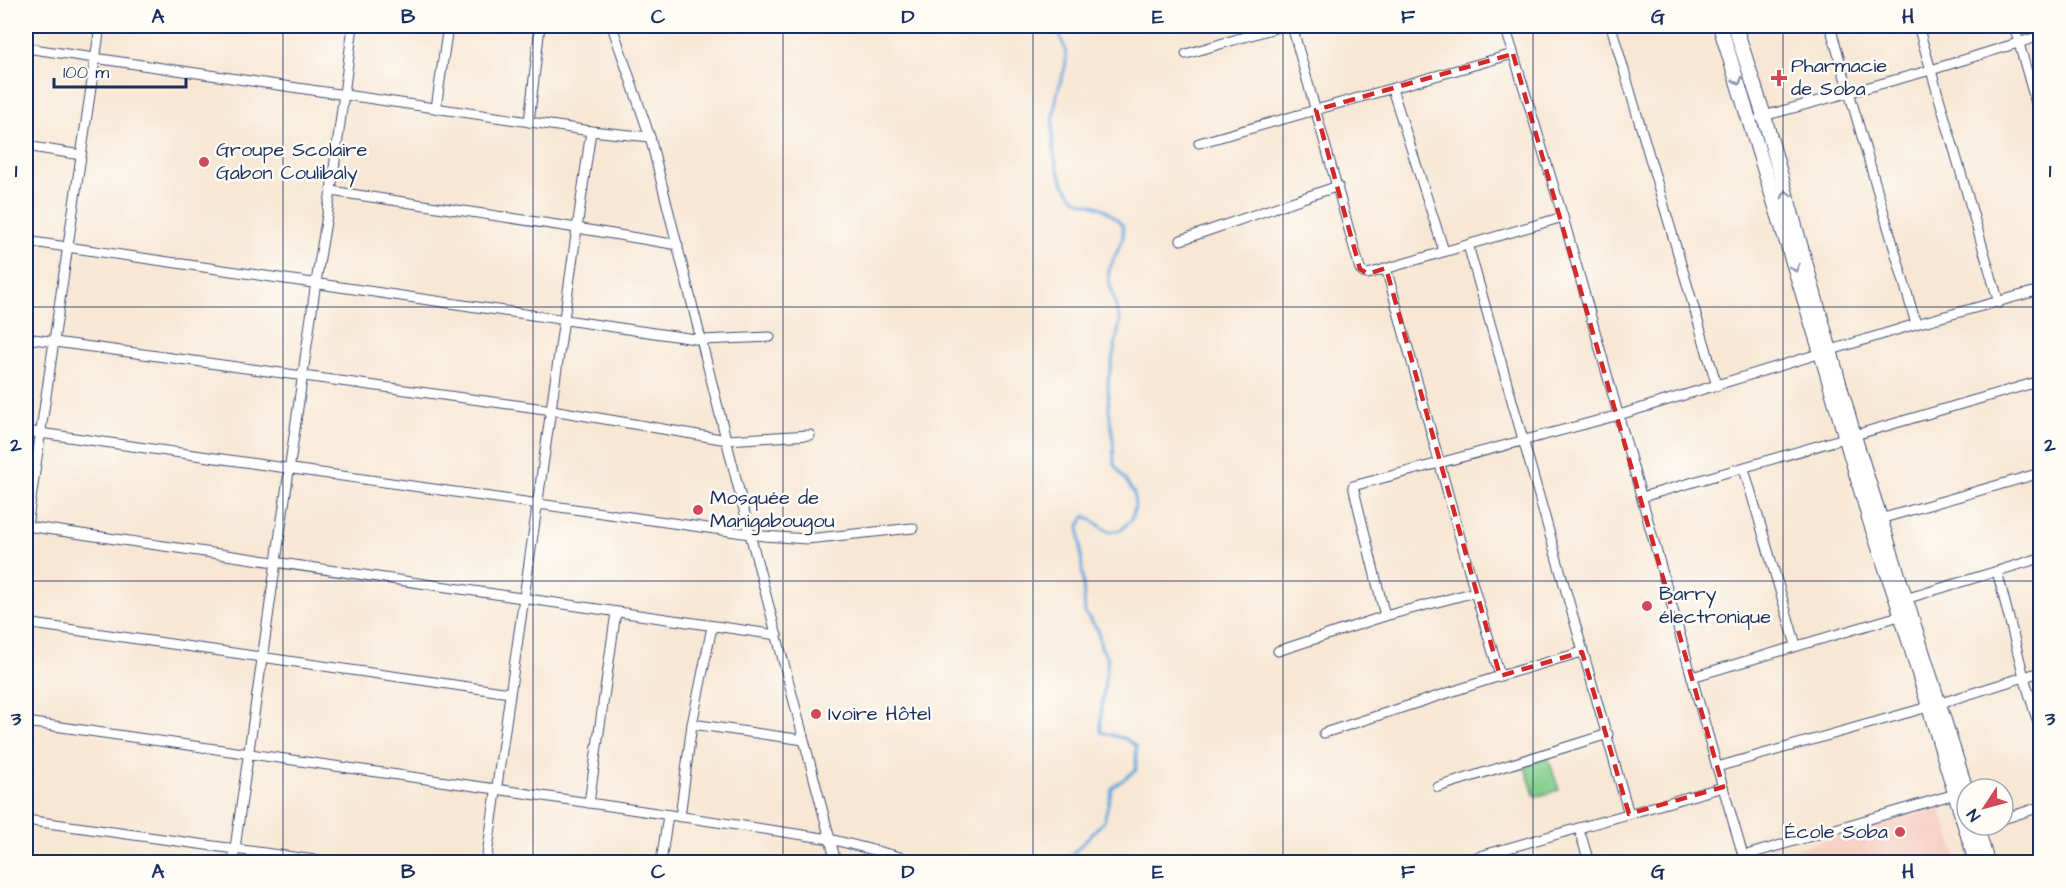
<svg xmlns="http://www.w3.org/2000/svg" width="2066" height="888" viewBox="0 0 2066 888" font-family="'Architects Daughter',sans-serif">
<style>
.built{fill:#f6d1c6}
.green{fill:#84ce8c;stroke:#507e75;stroke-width:1.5}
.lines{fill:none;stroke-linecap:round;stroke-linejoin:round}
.stream{stroke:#6ba8dd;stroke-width:3}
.street-casing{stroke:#3c4b70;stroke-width:11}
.secondary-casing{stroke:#3c4b70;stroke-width:16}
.street{stroke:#fff;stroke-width:9}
.secondary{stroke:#fff;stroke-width:14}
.oneway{stroke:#8d97ae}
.marked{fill:none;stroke:#d62828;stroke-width:4.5;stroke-dasharray:12 8;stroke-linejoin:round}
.grid{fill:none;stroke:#1b2f5e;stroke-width:1.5;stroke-opacity:0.55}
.poi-dot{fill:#d1495b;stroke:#fdfcf7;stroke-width:2}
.labels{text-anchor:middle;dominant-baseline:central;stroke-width:5;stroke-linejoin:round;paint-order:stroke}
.poi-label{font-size:20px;fill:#1b2f5e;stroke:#fdfcf7;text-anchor:start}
.neatline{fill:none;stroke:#1b2f5e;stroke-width:2}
.grid-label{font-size:20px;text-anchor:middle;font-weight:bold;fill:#1b2f5e}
</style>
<rect width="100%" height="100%" fill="#fdfcf7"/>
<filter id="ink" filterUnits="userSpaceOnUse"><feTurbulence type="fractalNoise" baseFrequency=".0167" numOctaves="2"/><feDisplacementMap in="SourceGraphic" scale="12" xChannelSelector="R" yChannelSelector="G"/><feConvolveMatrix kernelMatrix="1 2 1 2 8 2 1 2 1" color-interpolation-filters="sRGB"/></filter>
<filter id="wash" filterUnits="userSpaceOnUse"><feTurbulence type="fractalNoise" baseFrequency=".008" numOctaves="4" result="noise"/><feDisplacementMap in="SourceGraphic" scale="24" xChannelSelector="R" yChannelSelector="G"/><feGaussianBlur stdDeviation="1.35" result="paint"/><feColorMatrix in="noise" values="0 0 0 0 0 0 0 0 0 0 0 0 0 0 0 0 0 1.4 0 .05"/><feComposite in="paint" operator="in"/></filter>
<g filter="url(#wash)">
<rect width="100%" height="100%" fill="#f8e7d4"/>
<!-- built -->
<path class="built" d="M1940,806L1958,862H1765L1764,858Z"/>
<!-- green -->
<path class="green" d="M1548,757L1559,790L1535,797L1524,765Z"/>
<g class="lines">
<!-- stream -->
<path class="stream" d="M1055,26C1060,35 1067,49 1066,60C1066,70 1060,81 1058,91C1050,125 1048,168 1073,196C1080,204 1093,203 1102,208C1110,213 1116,219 1123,225V238L1109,270V281L1120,321L1108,381L1109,411L1113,437L1114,464L1134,493L1135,507L1131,520L1121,530L1109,532L1086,516L1079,525L1085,613L1098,630L1101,647L1108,658L1101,712V732L1126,739L1136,746V770L1112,788L1104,821L1065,862"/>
</g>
</g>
<g filter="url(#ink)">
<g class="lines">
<!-- street casing -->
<g class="street-casing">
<g id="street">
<path d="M612,26L650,137L750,534L836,862"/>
<path d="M1292,26L1360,269L1363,273L1368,274L1563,217"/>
<path d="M1505,26L1563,217L1717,767L1745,862"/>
<path d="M1611,26L1717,386"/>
<path d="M1830,26L1916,324"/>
<path d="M1918,26L1999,303"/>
<path d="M2014,26L2040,117"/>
<path d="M26,48L591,131L650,137"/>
<path d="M1186,54L1282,26"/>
<path d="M1392,89L1444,251"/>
<path d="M436,108L448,26"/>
<path d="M1760,117L1931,70L2040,36"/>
<path d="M529,122L540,26"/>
<path d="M1199,143L1513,54"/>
<path d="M26,146L81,155"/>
<path d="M331,191L577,228L678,245"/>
<path d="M1181,240L1338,186"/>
<path d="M26,241L702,340L770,337"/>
<path d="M1468,245L1629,814"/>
<path d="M1386,268L1475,592L1500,676"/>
<path d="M26,338L552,410L727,440L810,435"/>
<path d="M26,431L764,536L807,539L913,528"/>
<path d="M1744,469L1796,645"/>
<path d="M1642,497L2040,381"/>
<path d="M1880,519L2040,473"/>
<path d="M26,526L777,635"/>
<path d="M26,533L100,26"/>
<path d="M1997,571L2024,677L2040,730"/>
<path d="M1902,600L2040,558"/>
<path d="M1385,616L1353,486L1619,415L1916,324L2040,290"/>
<path d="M26,623L510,693"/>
<path d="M1278,651L1385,616L1475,592"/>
<path d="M1692,677L1906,614"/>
<path d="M26,722L496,789L830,839L920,862"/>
<path d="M692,724L804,740"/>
<path d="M1324,733L1500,676L1582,652"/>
<path d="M1717,767L1928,707L2040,672"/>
<path d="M1438,787L1608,734"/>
<path d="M589,803L616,612"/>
<path d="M680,817L692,724L712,627"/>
<path d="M2003,819L2040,807"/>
<path d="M26,820L329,862"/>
<path d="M1579,829L1589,862"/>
<path d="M1743,856L1955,794"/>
<path d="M233,862L316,282L331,191L353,26"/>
<path d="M486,862L591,131"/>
<path d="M661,862L668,815"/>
<path d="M1459,862L1723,787"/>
</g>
</g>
<!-- secondary casing -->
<g class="secondary-casing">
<g id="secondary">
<path d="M1720,26L1821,353L1870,521L1897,601L1976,862"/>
<path d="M1735,26L1764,116L1854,436L1967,793"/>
<path d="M1976,825L1987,862"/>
</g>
</g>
<!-- street -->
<use href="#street" class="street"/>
<!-- secondary -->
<use href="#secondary" class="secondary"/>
</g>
<!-- one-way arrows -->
<defs><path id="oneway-chevron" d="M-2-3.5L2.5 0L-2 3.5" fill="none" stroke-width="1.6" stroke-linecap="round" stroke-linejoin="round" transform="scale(1.5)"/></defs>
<g class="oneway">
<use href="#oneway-chevron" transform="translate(1738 81) rotate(73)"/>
<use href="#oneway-chevron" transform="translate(1786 194) rotate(-106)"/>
<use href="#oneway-chevron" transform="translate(1795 268) rotate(73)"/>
</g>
</g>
<!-- marked area -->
<path class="marked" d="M1513,54L1723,787L1629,814L1582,652L1500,676L1386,268L1368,274L1360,269L1316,110Z"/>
<!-- grid -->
<path class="grid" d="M283,26V862M533,26V862M783,26V862M1033,26V862M1283,26V862M1533,26V862M1783,26V862M26,307H2040M26,581H2040"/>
<!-- markers -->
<g class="poi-dot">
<path d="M1776 69h6v6h6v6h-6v6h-6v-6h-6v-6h6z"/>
<circle cx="204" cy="162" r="6"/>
<circle cx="698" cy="510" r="6"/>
<circle cx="1647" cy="606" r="6"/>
<circle cx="816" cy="714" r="6"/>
<circle cx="1900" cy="832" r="6"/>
</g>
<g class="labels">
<!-- poi labels -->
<g class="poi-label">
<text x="1791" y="66">Pharmacie<tspan x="1791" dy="23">de Soba</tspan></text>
<text x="216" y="150">Groupe Scolaire<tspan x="216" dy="23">Gabon Coulibaly</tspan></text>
<text x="710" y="498">Mosquée de<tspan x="710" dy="23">Manigabougou</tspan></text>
<text x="1659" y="594">Barry<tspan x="1659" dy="23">électronique</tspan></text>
<text x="828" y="714">Ivoire Hôtel</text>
<text x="1888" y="832" text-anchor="end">École Soba</text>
</g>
</g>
<!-- margin -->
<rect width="2066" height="888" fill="none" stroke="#fdfcf7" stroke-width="66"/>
<!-- north arrow -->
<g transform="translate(1985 807) rotate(234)"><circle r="28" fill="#fdfcf7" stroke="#a3aaba" stroke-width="1.5"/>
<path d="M0-4.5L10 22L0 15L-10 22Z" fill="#d1495b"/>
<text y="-9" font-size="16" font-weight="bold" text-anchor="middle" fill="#1b2f5e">N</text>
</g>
<!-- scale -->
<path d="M54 78v9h132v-9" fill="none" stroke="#1b2f5e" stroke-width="3"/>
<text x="63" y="78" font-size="18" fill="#1b2f5e" stroke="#fdfcf7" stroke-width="4.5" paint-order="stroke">100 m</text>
<rect x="33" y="33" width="2000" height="822" class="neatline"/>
<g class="grid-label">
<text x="158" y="23">A</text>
<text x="408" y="23">B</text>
<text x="658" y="23">C</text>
<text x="908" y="23">D</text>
<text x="1158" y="23">E</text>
<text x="1408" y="23">F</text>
<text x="1658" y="23">G</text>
<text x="1908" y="23">H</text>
<text x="16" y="177">1</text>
<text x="2050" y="177">1</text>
<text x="16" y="451">2</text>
<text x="2050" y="451">2</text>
<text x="16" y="725">3</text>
<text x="2050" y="725">3</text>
<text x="158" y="878">A</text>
<text x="408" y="878">B</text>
<text x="658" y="878">C</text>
<text x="908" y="878">D</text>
<text x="1158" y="878">E</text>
<text x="1408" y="878">F</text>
<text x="1658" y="878">G</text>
<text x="1908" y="878">H</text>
</g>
</svg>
